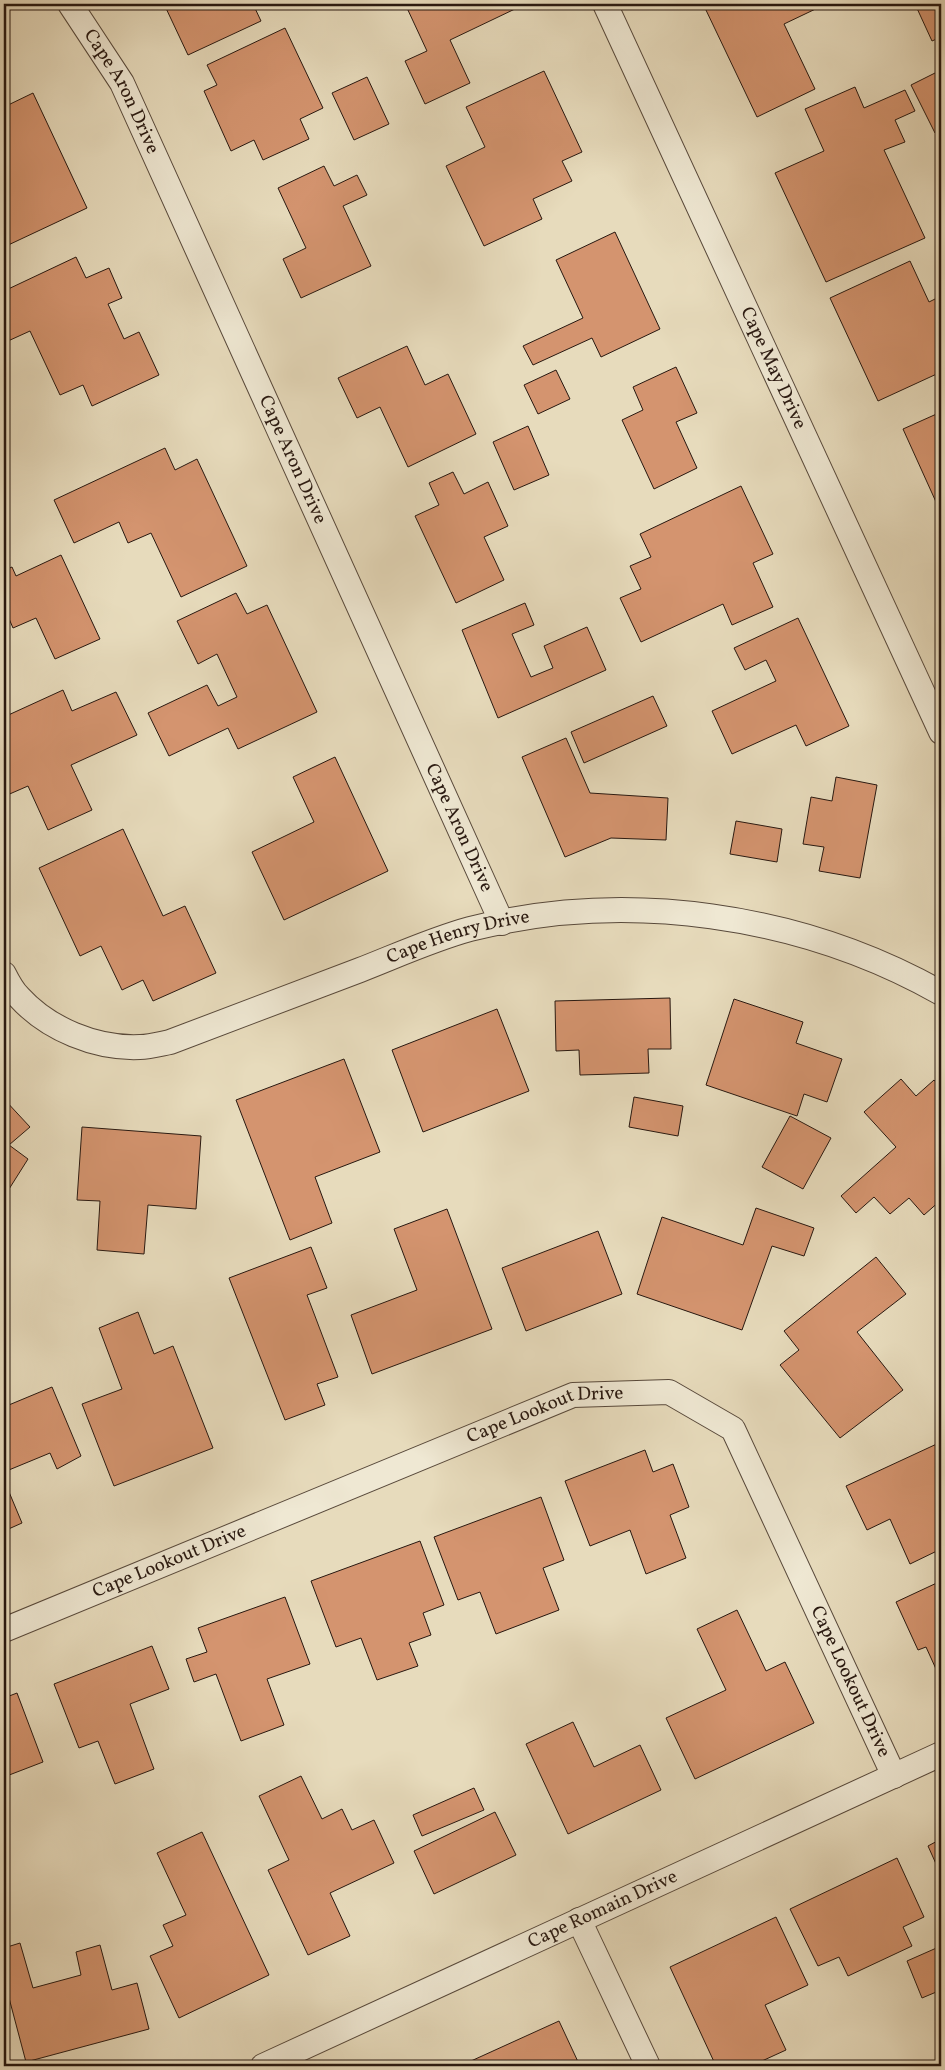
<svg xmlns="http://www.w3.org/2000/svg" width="945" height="2070" viewBox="0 0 945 2070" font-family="Vollkorn,serif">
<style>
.building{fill:#d4946f;stroke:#281810}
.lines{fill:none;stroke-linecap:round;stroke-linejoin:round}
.minor-casing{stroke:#58493b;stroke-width:26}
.minor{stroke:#efe8d3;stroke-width:24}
.labels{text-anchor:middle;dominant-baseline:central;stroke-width:4;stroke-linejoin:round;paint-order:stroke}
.street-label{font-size:19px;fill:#281810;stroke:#efe8d3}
</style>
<rect width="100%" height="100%" fill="#e7dbbc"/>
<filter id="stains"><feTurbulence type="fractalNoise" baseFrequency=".004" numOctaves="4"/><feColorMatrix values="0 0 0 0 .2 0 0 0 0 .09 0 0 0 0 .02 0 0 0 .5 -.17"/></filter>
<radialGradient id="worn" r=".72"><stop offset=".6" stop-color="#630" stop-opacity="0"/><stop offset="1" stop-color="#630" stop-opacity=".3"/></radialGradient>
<!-- building -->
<g class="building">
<path d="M164,4H253L261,21L188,55Z"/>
<path d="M415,4H515L517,8L450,40L470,83L425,104L405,61L427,51L407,8Z"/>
<path d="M714,4H826L784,24L815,89L757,117L705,8Z"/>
<path d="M915,4H941V37L932,41Z"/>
<path d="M285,28L323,108L300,119L309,139L263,160L254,140L231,151L204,91L217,85L207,65Z"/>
<path d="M941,70V130L935,133L911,85Z"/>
<path d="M544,71L582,152L562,161L572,181L533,199L542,219L484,246L446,166L485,147L466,107Z"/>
<path d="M367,77L389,124L354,140L332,93Z"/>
<path d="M855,87L864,108L905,90L915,111L895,120L905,142L884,150L925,238L826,282L775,173L824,151L805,109Z"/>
<path d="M33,93L87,208L4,247V107Z"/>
<path d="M324,166L334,186L357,175L367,195L343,206L371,266L301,298L283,259L306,248L278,188Z"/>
<path d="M615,232L660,329L601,357L592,338L533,365L523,346L583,318L556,260Z"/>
<path d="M76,257L86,278L109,268L122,298L108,304L124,339L139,332L159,375L92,406L83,385L60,395L30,331L8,341L4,333V291Z"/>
<path d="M910,261L929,302L941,296V372L878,401L830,298Z"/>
<path d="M407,346L425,385L448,374L476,434L408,467L380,407L357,418L338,378Z"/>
<path d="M676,367L697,413L676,422L697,468L654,489L622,420L643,410L633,387Z"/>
<path d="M556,370L570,399L538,414L524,385Z"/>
<path d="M941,412V513L903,429Z"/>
<path d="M528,426L549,475L514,490L493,442Z"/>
<path d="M165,448L175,470L197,459L247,566L181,597L151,533L128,543L119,522L74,543L54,500Z"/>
<path d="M453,472L464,494L488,482L508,526L484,537L504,580L456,603L415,516L439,505L429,483Z"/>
<path d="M741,486L773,554L753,563L773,607L732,625L723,604L641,642L620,598L641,589L630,566L651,557L640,534Z"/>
<path d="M61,555L100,639L55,659L36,618L13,628L4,607V567L5,570L12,567L16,576Z"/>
<path d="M236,593L247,614L267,605L317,712L238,749L228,728L169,756L148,713L207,685L218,706L237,697L217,654L198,664L177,621Z"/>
<path d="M525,603L534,625L512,634L531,677L553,668L544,646L587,627L606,670L498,718L462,630Z"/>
<path d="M798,618L849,726L806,746L796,725L732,754L712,711L776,681L766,660L745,670L734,648Z"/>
<path d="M63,690L72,711L116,692L137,735L71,765L92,810L48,830L28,786L5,796L4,792V717Z"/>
<path d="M653,696L667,726L584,763L571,732Z"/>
<path d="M566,738L590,793L668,798L666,840L611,838L565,857L522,757Z"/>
<path d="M335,757L388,871L284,920L252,852L314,822L293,777Z"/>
<path d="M836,777L877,785L860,878L819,871L824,847L803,844L811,797L832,801Z"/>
<path d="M736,821L782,829L777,862L730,854Z"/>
<path d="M123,829L163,916L185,906L216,973L153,1001L143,980L122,990L101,946L80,956L39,868Z"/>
<path d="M670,998L671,1049H648L649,1073L580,1075L579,1050L556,1051L555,1001Z"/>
<path d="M734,999L803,1022L796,1043L842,1059L827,1102L804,1094L797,1116L706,1085Z"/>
<path d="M497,1009L529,1091L423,1132L392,1050Z"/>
<path d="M344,1059L380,1152L315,1177L332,1223L290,1240L236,1100Z"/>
<path d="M901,1079L916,1096L934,1080L941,1088V1200L924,1215L909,1198L890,1214L874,1197L856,1213L841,1196L896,1147L864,1112Z"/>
<path d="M634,1097L683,1106L678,1136L629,1127Z"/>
<path d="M4,1099L30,1127L9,1145L28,1159L4,1197Z"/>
<path d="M790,1116L831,1138L803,1189L762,1167Z"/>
<path d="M82,1127L201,1136L196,1209L148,1205L144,1254L97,1250L100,1201L77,1200Z"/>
<path d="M756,1208L814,1228L804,1256L772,1246L742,1330L637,1294L662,1217L743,1245Z"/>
<path d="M447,1209L492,1329L372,1374L351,1315L417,1290L394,1229Z"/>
<path d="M598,1231L622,1294L526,1331L502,1268Z"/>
<path d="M311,1247L327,1288L307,1295L338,1377L317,1384L325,1405L285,1420L229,1278Z"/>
<path d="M876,1257L906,1294L857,1332L903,1390L840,1438L780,1365L799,1350L784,1331Z"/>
<path d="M138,1312L154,1354L173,1346L213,1448L114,1486L82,1404L122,1389L99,1328Z"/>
<path d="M52,1387L81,1456L57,1469L50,1453L4,1472V1407Z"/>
<path d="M941,1442V1549L910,1564L890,1519L867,1530L846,1486Z"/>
<path d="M645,1450L653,1472L673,1464L689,1507L670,1515L686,1558L646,1574L630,1530L590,1546L565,1481Z"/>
<path d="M4,1480L22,1523L4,1531Z"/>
<path d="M541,1497L564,1560L543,1568L559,1610L496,1634L480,1592L458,1600L434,1537Z"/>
<path d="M420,1541L444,1605L423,1613L431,1635L409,1643L418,1666L377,1680L361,1638L336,1647L311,1581Z"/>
<path d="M941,1581V1680L926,1647L918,1650L896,1602Z"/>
<path d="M285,1597L310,1664L267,1679L284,1725L241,1741L216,1674L194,1682L186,1659L207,1652L198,1628Z"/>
<path d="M737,1610L766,1671L785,1662L814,1723L695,1779L666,1718L726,1690L697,1629Z"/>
<path d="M152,1646L169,1689L130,1704L154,1769L115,1784L98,1741L79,1748L54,1684Z"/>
<path d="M17,1693L43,1762L4,1777V1698Z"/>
<path d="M573,1722L594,1767L640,1745L661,1790L568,1834L526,1744Z"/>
<path d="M301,1776L322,1819L342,1809L352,1830L374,1820L394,1863L330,1893L350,1936L308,1955L268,1870L289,1860L259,1796Z"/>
<path d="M474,1788L484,1810L422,1836L413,1815Z"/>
<path d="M495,1812L516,1855L434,1894L414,1851Z"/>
<path d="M202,1832L269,1975L179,2018L150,1956L173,1946L163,1925L186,1915L157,1853Z"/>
<path d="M941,1839V1875L928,1846Z"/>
<path d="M897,1858L924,1917L903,1927L912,1946L848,1976L839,1957L818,1966L790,1909Z"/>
<path d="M776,1917L808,1985L765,2005L786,2050L751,2066H716L670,1967Z"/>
<path d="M20,1943L33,1988L81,1975L76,1952L100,1945L112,1990L137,1983L149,2029L26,2062L4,1979V1948Z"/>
<path d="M941,1946V1990L922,1998L907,1961Z"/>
<path d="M559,2021L580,2066H460Z"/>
</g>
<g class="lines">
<!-- minor casing -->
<g class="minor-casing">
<g id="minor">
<path id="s1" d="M70,4L122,83L502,923"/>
<path id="s2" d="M605,4L941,732"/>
<path id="s3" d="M4,974C8,982 13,991 19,997C48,1029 96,1049 140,1047C150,1047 160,1044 170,1042C233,1018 296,994 360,970C396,956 433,939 470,929C626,889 801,914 941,993"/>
<path id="s4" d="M4,1630L573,1395L669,1392L733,1429L894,1776"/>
<path d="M579,1920L648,2066"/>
<path id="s5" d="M263,2066L941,1754"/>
</g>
</g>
<!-- minor -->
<use href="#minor" class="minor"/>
</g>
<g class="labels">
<!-- street labels -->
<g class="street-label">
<text stroke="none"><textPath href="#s1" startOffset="102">Cape Aron Drive</textPath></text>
<text stroke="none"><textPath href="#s2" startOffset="401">Cape May Drive</textPath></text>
<text stroke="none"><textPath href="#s1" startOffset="508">Cape Aron Drive</textPath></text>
<text stroke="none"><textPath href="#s1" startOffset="912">Cape Aron Drive</textPath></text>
<text stroke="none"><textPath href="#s3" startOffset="500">Cape Henry Drive</textPath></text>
<text stroke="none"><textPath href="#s4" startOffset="584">Cape Lookout Drive</textPath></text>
<text stroke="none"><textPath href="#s4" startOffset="179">Cape Lookout Drive</textPath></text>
<text stroke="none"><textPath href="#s4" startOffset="1064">Cape Lookout Drive</textPath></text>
<text stroke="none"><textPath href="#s5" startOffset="374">Cape Romain Drive</textPath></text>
</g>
</g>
<!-- margin -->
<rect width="945" height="2070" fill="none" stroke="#e7dbbc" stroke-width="20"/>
<rect x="5" y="5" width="935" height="2060" fill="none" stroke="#281810" stroke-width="2.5"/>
<rect x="10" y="10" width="925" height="2050" fill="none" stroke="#281810"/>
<rect width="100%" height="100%" filter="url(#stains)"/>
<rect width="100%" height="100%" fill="url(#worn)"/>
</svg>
